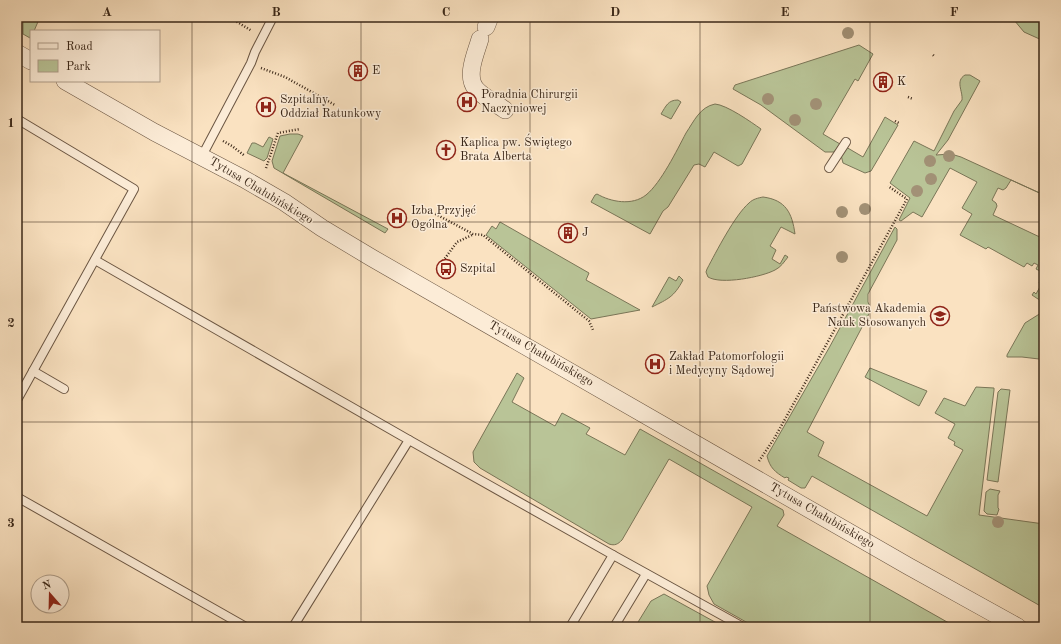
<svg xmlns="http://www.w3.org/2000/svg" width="1061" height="644" viewBox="0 0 1061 644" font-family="'Old Standard TT',serif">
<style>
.green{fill:#b9c497;stroke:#7a7658}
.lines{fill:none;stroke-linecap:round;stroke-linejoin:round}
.lane-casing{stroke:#6b5643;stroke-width:10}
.street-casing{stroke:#6b5643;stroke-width:18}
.path{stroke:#3b2819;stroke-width:2.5;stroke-dasharray:1 2;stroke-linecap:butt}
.lane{stroke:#fcecd7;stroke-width:8}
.street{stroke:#fcecd7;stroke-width:17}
.tree{fill:#a29176}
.grid{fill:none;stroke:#3b2819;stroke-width:1;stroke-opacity:0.55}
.labels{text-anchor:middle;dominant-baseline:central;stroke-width:3;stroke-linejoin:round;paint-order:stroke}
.poi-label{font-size:12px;fill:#3b2819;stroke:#fcecd7;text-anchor:start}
.street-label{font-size:12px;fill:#3b2819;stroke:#fcecd7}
.neatline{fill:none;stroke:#3b2819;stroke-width:1.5}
.grid-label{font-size:13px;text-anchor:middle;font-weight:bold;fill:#3b2819}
</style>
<rect width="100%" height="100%" fill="#fae2c1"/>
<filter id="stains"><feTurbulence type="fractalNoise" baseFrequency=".005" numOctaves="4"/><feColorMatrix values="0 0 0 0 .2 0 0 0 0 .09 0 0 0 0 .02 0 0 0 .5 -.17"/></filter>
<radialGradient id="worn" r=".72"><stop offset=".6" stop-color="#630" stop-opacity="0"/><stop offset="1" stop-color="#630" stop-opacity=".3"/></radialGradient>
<!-- green -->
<g class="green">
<path d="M23,17H40L34,31H31L30,38L23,34Z"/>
<path d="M1010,17H1044V41L1024,32L1014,20Z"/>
<path d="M859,45L873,54L858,81L855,79L823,134L840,144L834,152H825L761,105L733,89L735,85Z"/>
<path d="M965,75H970L980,81L948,140L936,155L951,154L961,157L1044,195L1011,180L1006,188L1003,190L998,188L992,200L996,203L997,206L993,215L1044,239V273L1036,269L1038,265L1034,263L1032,266L1027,263L1024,267L988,247L986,249L960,235L972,214L962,208L977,182L950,168L922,217L913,212L901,221L899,220L910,198L890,183L914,141L934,151L954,111L962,100C963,91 955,81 965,75Z"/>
<path d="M678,100L681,102L671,119L661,114C666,106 668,100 678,100Z"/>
<path d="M715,104C727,105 751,122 761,129L742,164L738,166L714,152L705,167L699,164L694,165L668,207L663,211L650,234L591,202L595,195L597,194C611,202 632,206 646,195C661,183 677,150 686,133C694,121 700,107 715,104Z"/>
<path d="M885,117L898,125L871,171L865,173L843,163L841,155L846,147L863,157Z"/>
<path d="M290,134H298L303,136L283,173L388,229L385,233L274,168L272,161L280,136Z"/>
<path d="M269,137L273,139L267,158L264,161L247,153L252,143H255L263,147Z"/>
<path d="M763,197C786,200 792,213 795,234L781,227L770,246L776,250L772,259L780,264L785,255L788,257C784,262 781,267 775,270C762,277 721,285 708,277L706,272L707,269C716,252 735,215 749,203C753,199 758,198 763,197Z"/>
<path d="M500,222L589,273L586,280L640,310L591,319L486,235L492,226L496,229Z"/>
<path d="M895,227L897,229V240L868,294V302L871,310L807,432L824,442L818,456L927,516L963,450L954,445L955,442L948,438L955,424L935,413L944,398L965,406L976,387L994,388V390L979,515L1044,524V608L812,476L805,488H801L788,480L789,478L786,477L785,478C775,472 770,468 767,456L829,348Z"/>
<path d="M1044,274V303L1032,295L1034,292L1036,294L1041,285L1039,283Z"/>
<path d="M679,276L683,280C674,297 668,299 652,307L669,277L676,281Z"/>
<path d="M1041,313H1044V358L1039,359L1022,357H1007V355L1025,323Z"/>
<path d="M870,368L927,391L919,406L865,377Z"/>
<path d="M517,373L524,378L512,402L555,426L562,413L590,428L586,434L625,455L640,429L783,510L784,515L777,526L956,627H755L714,604L709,595L707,586L752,507L669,459L622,540C618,544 615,546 609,544L480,468L474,462L473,452Z"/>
<path d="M1001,389L1010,390L998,482L987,480L998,392Z"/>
<path d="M990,489L1000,491L998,495V508L999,509L997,515L987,514L984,511L986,492Z"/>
<path d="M664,594L724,627H635L651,601Z"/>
</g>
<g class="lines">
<!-- lane casing -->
<g class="lane-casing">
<g id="lane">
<path d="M17,119L134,189L17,400"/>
<path d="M202,156L251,63L255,52L273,17"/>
<path d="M829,168L846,142"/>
<path d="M95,260L409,440"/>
<path d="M33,371L64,389"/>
<path d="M17,497L246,627"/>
<path d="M293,627L409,440L613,555"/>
<path d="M570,627L613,555L743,627"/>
<path d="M614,627L646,574"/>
</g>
</g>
<!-- street casing -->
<g class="street-casing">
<g id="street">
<path d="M486,27L490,17"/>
<path d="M480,39C476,53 465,76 476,89C483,97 496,103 505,110"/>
<path d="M17,53L31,61"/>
<path d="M65,81L154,132L244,179L284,202L322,228L372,258L908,566L1018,627"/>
</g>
</g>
<!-- path -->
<g class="path">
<path d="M229,17L252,31"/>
<path d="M933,55L934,56"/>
<path d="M261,68L285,77L335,105"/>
<path d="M908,97L913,99"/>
<path d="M895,121L899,123"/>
<path d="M223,141L232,146L245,156"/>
<path d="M266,168L278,133L300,129"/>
<path d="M430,211L473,234L483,235L589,321L593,330"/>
<path d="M443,261L457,242L472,235"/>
<path d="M759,461L774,439L907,199L888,186"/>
</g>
<!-- lane -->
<use href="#lane" class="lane"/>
<!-- street -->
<use href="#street" class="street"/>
</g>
<!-- trees -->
<g class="tree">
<circle cx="848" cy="33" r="6"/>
<circle cx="768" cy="99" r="6"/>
<circle cx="816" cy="104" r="6"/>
<circle cx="795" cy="120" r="6"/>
<circle cx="949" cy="156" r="6"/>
<circle cx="930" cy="161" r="6"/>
<circle cx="931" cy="179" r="6"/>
<circle cx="917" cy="191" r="6"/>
<circle cx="865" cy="209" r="6"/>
<circle cx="842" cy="212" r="6"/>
<circle cx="842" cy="257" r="6"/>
<circle cx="998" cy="522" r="6"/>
</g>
<!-- grid -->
<path class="grid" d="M192,17V627M361,17V627M530,17V627M700,17V627M870,17V627M17,222H1044M17,422H1044"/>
<!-- icons -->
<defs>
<g id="building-ring" transform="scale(1)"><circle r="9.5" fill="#fcecd7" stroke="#8f2418" stroke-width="1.5"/><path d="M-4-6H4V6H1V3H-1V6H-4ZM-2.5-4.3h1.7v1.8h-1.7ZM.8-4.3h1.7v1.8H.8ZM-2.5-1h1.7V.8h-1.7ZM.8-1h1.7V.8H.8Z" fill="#8f2418"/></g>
<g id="hospital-ring" transform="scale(1)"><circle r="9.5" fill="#fcecd7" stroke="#8f2418" stroke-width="1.5"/><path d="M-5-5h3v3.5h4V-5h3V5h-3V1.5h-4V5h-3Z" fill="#8f2418"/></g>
<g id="church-ring" transform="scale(1)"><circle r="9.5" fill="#fcecd7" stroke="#8f2418" stroke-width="1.5"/><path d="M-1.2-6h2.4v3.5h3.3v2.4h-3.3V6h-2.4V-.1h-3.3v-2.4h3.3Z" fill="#8f2418"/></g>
<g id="bus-ring" transform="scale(1)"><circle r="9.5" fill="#fcecd7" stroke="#8f2418" stroke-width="1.5"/><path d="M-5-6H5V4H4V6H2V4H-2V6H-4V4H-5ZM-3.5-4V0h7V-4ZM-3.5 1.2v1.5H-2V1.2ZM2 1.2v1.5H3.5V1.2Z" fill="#8f2418"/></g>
<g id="university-ring" transform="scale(1)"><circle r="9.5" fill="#fcecd7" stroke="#8f2418" stroke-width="1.5"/><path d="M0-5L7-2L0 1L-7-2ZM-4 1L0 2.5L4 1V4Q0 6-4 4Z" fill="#8f2418"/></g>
</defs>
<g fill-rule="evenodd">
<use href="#building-ring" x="358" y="71"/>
<use href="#building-ring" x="883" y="82"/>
<use href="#hospital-ring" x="467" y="102"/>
<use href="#hospital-ring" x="266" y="107"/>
<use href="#church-ring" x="446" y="150"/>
<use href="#hospital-ring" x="397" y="218"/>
<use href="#building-ring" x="568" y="233"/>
<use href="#bus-ring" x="446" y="269"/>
<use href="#university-ring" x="940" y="316"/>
<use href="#hospital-ring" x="655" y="364"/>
</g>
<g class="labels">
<!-- poi labels -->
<g class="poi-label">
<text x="372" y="71">E</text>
<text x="897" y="82">K</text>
<text x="481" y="95">Poradnia Chirurgii<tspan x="481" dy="14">Naczyniowej</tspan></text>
<text x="280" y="100">Szpitalny<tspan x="280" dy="14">Oddział Ratunkowy</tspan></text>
<text x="460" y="143">Kaplica pw. Świętego<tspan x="460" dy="14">Brata Alberta</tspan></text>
<text x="411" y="211">Izba Przyjęć<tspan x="411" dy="14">Ogólna</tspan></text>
<text x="582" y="233">J</text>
<text x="460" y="269">Szpital</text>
<text x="926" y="309" text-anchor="end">Państwowa Akademia<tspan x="926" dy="14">Nauk Stosowanych</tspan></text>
<text x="669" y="357">Zakład Patomorfologii<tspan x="669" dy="14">i Medycyny Sądowej</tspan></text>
</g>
<!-- street labels -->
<g class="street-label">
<text transform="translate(261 191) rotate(31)">Tytusa Chałubińskiego</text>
<text transform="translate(541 354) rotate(30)">Tytusa Chałubińskiego</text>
<text transform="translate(822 516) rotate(30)">Tytusa Chałubińskiego</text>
</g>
</g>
<!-- margin -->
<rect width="1061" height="644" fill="none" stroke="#fae2c1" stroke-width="44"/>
<!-- legend -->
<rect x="30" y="30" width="130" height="52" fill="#fcecd7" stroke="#af9e8b"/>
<rect x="38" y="43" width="20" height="6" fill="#fcecd7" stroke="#af9e8b"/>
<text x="66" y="50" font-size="12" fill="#3b2819">Road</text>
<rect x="38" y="60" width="20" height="12" fill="#b9c497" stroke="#af9e8b"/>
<text x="66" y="70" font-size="12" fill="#3b2819">Park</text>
<!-- north arrow -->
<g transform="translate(50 594) rotate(340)"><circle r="19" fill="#fcecd7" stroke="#af9e8b"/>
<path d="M0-3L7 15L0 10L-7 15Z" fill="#8f2418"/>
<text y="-6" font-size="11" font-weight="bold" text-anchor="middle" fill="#3b2819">N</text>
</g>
<rect x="22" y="22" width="1017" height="600" class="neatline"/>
<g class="grid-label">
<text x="107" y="16">A</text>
<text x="276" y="16">B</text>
<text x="446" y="16">C</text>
<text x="615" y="16">D</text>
<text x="785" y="16">E</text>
<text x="954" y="16">F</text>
<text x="11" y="127">1</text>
<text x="11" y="327">2</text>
<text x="11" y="527">3</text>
</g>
<rect width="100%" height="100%" filter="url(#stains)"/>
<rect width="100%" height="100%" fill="url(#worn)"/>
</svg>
